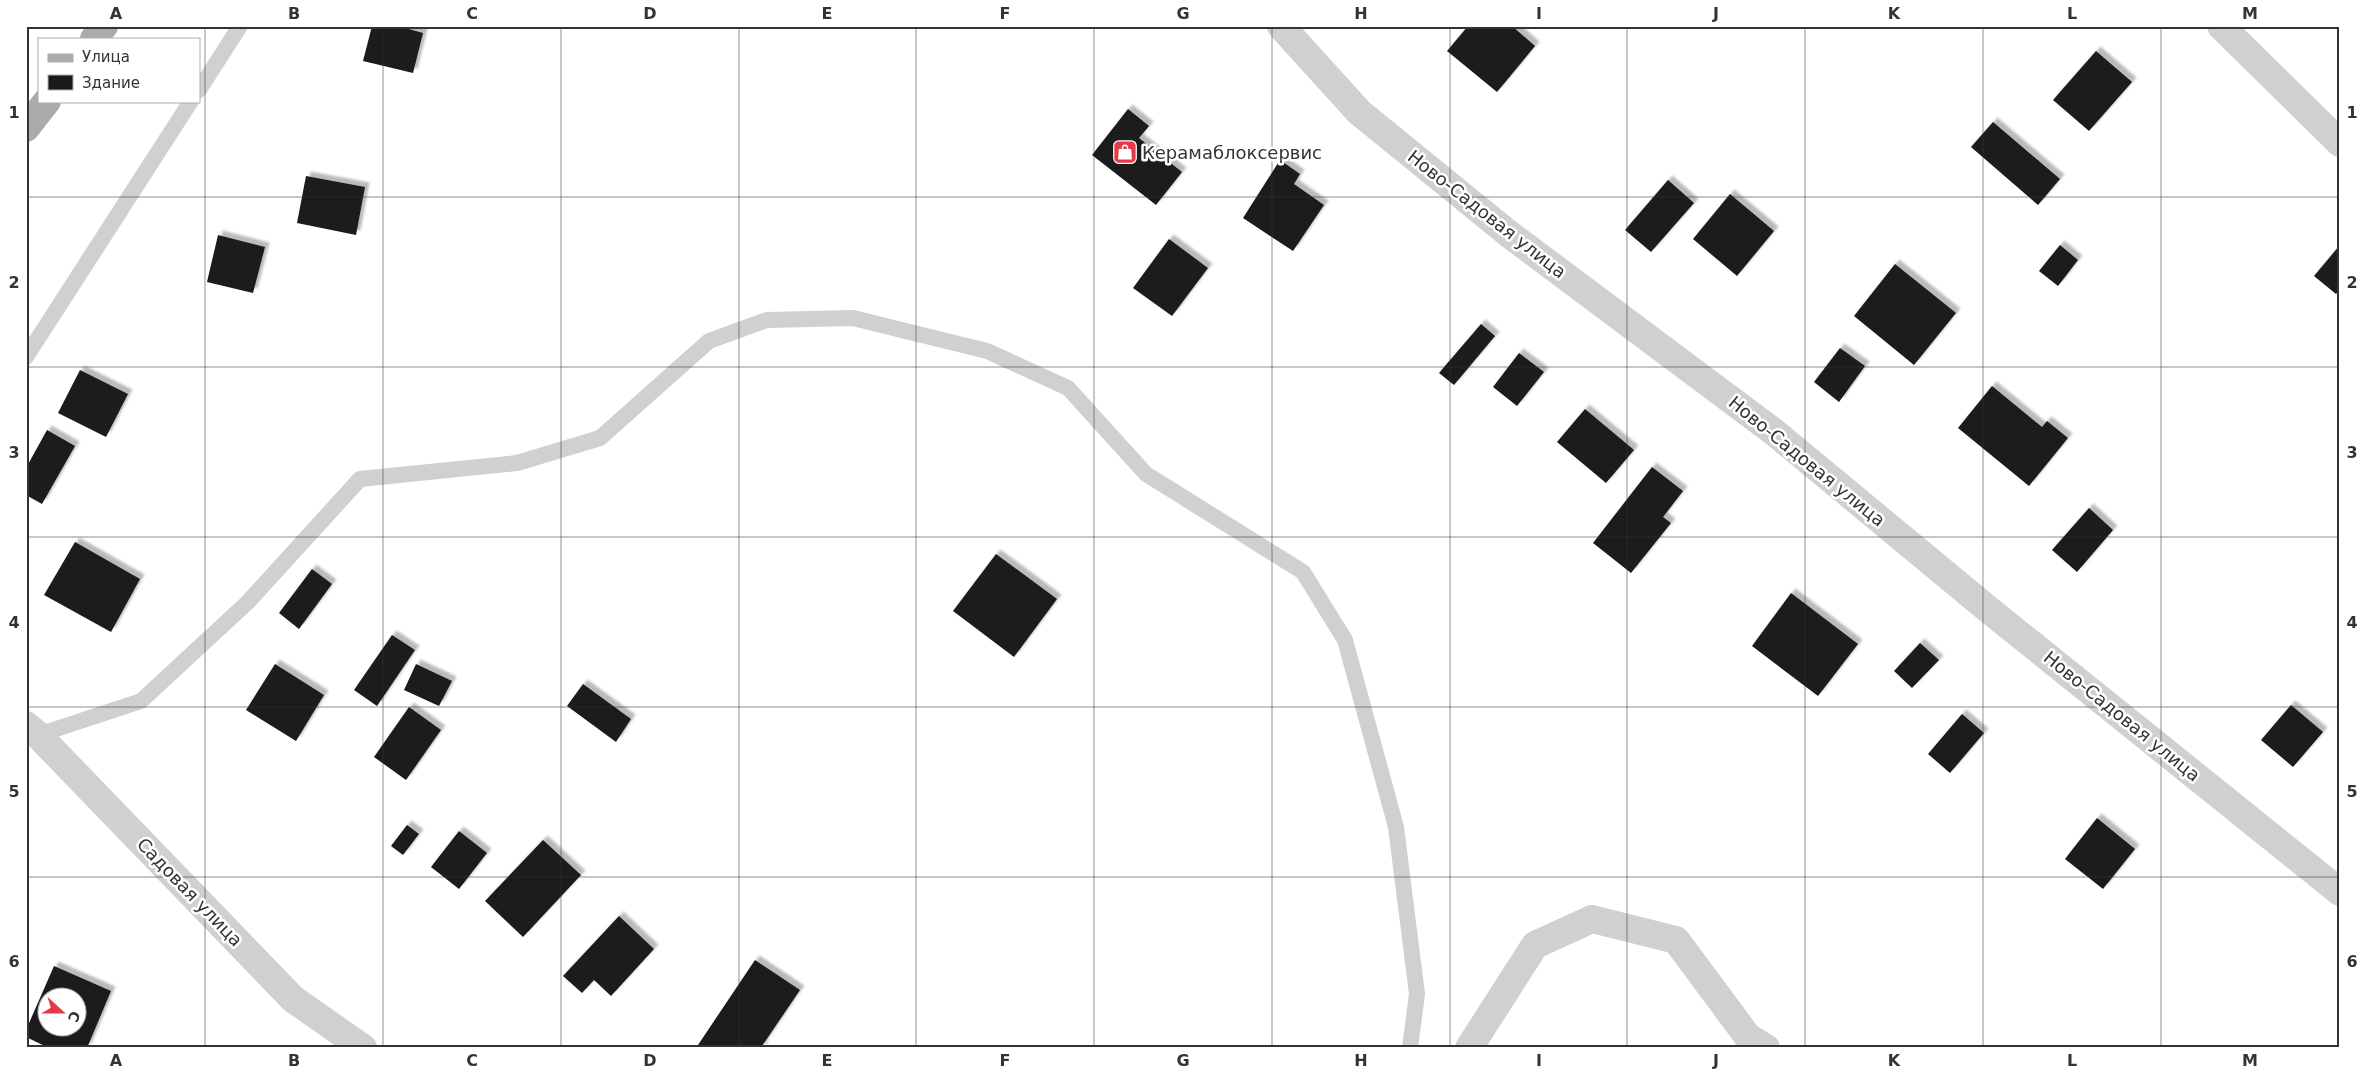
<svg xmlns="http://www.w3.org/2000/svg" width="2366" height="1074" viewBox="0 0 2366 1074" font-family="'DejaVu Sans',sans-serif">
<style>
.building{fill:#1a1a1a;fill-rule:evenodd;filter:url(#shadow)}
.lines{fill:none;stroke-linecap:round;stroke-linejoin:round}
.lane{stroke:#d0d0d0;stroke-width:16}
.street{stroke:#d0d0d0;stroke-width:28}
.primary{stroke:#ababab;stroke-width:28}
.grid{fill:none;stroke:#333;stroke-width:1;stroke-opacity:0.55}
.labels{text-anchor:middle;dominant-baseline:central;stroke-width:5;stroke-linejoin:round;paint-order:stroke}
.poi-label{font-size:18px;fill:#333;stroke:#fff;text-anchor:start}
.street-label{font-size:18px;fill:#333;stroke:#fff}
.neatline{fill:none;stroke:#333;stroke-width:2}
.grid-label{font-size:16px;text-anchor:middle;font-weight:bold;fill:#333}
</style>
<defs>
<filter id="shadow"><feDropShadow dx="4.5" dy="-4.5" stdDeviation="1" flood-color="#0004"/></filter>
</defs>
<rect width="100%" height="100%" fill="#fff"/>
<!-- building -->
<g class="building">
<path d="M372,26H398L423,33L413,73L363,61Z"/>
<path d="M1468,26H1512L1535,46L1497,92L1447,51Z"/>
<path d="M2096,51L2132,82L2089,131L2053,100Z"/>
<path d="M1128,109L1149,126L1139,138L1182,172L1156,205L1092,155Z"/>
<path d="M1993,122L2060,179L2038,205L1971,147Z"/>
<path d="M1280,160L1300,174L1294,184L1324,205L1293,251L1243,218Z"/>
<path d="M306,176L365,187L356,235L297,223Z"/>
<path d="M1668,180L1694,203L1651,252L1625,230Z"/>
<path d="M1730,194L1774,231L1737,276L1693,239Z"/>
<path d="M218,235L265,247L253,293L207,282Z"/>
<path d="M1169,239L1208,268L1172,316L1133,288Z"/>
<path d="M2060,245L2078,260L2058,286L2039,271Z"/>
<path d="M2340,245V290L2336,294L2314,276Z"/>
<path d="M1895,264L1956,313L1914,365L1854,316Z"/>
<path d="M1481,324L1495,336L1454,385L1439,373Z"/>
<path d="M1840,348L1865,366L1839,402L1814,382Z"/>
<path d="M1519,353L1544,372L1517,406L1493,387Z"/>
<path d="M80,370L128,394L106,437L58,413Z"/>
<path d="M1992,386L2042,427L2047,421L2068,438L2029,486L1958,428Z"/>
<path d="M1585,409L1634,450L1606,483L1557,442Z"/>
<path d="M47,430L75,446L42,504L26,495V468Z"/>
<path d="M1652,467L1683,491L1663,517L1671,523L1631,573L1593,543Z"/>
<path d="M2089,508L2113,530L2077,572L2052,550Z"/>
<path d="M75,542L140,579L111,632L44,595Z"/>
<path d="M996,554L1057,599L1014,657L953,611Z"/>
<path d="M312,569L332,584L299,629L279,613Z"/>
<path d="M1791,593L1858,644L1818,696L1752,646Z"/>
<path d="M392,635L415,650L377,706L354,690Z"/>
<path d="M1920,643L1939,660L1912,688L1894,671Z"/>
<path d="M275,664L324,695L296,741L246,710Z"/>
<path d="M416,664L452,681L439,706L404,690Z"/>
<path d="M583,684L631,719L616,742L567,706Z"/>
<path d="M2291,705L2323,732L2293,767L2261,740Z"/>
<path d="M409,707L441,730L406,780L374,757Z"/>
<path d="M1962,714L1984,733L1950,773L1928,754Z"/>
<path d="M2097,818L2135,849L2103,889L2065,859Z"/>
<path d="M407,825L419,834L403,855L391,846Z"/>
<path d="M459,831L487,853L459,889L431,867Z"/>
<path d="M543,840L581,875L523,937L485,901Z"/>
<path d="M619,916L654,949L611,996L594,980L582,993L563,976Z"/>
<path d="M755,960L800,990L762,1046L765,1048H696Z"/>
<path d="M54,966L111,991L87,1048H49L26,1037V1030ZM48,996H78V1026H48Z"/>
</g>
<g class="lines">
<!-- lane -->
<g class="lane">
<path d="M199,90L240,26"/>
<path d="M26,357L191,101"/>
<path d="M38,735L141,701L248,602L360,479L517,463L600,438L709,341L767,320L853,318L987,351L1068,388L1146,474L1303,572L1345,640L1396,827L1417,994L1410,1048"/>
</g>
<!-- street -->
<g class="street">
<path d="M1281,26L1359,112L1509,234L1774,432L1989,610L2340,892"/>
<path d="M2221,26L2340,143"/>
<path d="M26,725L38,735L293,999L363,1048"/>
<path d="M1469,1048L1535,945L1592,919L1676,940L1748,1037L1766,1048"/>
</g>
<!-- primary -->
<g class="primary">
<path d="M94,39L104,26"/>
<path d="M26,128L47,101"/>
</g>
</g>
<!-- grid -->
<path class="grid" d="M205,26V1048M383,26V1048M561,26V1048M739,26V1048M916,26V1048M1094,26V1048M1272,26V1048M1450,26V1048M1627,26V1048M1805,26V1048M1983,26V1048M2161,26V1048M26,197H2340M26,367H2340M26,537H2340M26,707H2340M26,877H2340"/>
<!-- icons -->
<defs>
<g id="shop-square" transform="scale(1.25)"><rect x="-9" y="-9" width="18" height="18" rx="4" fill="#e63946" stroke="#fff"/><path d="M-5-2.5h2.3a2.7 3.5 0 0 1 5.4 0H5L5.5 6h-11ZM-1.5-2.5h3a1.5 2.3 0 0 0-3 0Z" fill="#fff"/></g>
</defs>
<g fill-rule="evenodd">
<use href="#shop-square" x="1125" y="152"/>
</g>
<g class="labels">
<!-- poi labels -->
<g class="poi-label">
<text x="1142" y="152">Керамаблоксервис</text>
</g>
<!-- street labels -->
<g class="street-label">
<text transform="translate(1487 214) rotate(38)">Ново-Садовая улица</text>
<text transform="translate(1807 461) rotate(39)">Ново-Садовая улица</text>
<text transform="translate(2122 716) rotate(39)">Ново-Садовая улица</text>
<text transform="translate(190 892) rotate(46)">Садовая улица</text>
</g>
</g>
<!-- border -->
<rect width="2366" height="1074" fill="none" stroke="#ffffff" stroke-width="55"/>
<!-- legend -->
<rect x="38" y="38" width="162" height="65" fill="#ffffff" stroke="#adadad"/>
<rect x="48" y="54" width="25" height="8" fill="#ababab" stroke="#adadad"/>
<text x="82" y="62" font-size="15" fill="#333333">Улица</text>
<rect x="48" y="75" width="25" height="15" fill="#1a1a1a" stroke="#adadad"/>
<text x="82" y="88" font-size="15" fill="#333333">Здание</text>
<!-- north arrow -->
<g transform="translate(62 1012) rotate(111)"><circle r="24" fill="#ffffff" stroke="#adadad"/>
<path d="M0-4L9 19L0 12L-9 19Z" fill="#e63946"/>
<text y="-8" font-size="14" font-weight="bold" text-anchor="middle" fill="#333333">С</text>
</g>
<rect x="28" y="28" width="2310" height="1018" class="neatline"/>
<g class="grid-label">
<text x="116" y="19">A</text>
<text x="294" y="19">B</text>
<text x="472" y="19">C</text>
<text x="650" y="19">D</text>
<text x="827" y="19">E</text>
<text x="1005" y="19">F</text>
<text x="1183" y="19">G</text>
<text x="1361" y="19">H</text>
<text x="1539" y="19">I</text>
<text x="1716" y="19">J</text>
<text x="1894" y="19">K</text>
<text x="2072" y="19">L</text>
<text x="2250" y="19">M</text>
<text x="14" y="118">1</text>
<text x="2352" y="118">1</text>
<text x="14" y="288">2</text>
<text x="2352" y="288">2</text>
<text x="14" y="458">3</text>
<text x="2352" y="458">3</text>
<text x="14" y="628">4</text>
<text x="2352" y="628">4</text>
<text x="14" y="797">5</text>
<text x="2352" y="797">5</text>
<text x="14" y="967">6</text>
<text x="2352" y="967">6</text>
<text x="116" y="1066">A</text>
<text x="294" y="1066">B</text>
<text x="472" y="1066">C</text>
<text x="650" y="1066">D</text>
<text x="827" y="1066">E</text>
<text x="1005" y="1066">F</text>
<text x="1183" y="1066">G</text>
<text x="1361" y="1066">H</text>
<text x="1539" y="1066">I</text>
<text x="1716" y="1066">J</text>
<text x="1894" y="1066">K</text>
<text x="2072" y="1066">L</text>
<text x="2250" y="1066">M</text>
</g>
</svg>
